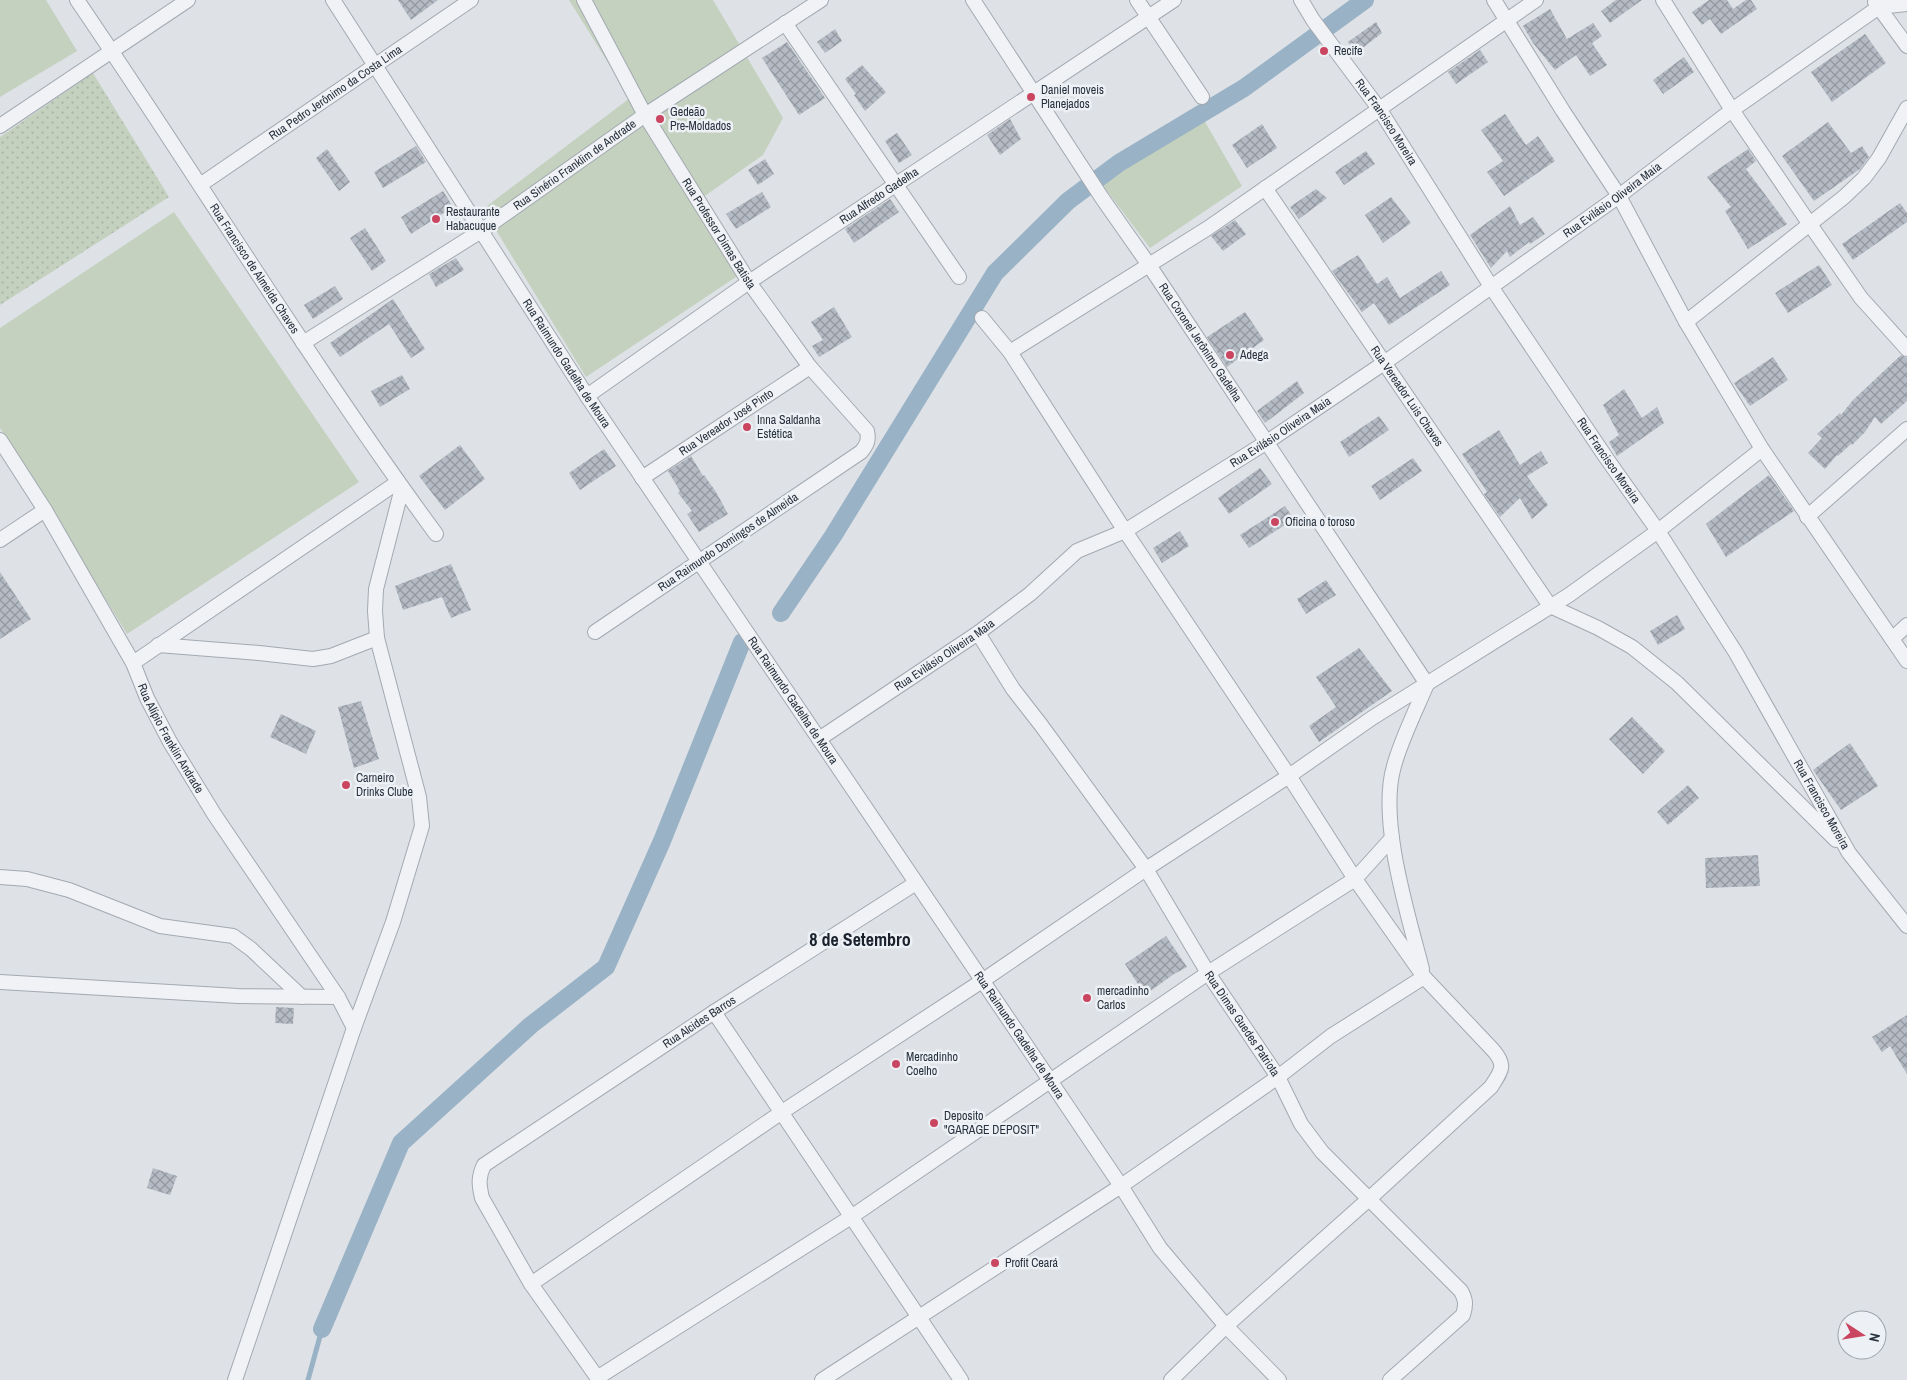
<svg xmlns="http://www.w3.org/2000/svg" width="1907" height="1380" viewBox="0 0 1907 1380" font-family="'Archivo Narrow',sans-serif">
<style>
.green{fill:#c4d1bf}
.park{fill:url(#park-dots)}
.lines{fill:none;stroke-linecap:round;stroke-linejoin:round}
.stream{stroke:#99b2c6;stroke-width:5}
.canal{stroke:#99b2c6;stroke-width:18}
.building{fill:url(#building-cross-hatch)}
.minor-casing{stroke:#a3a9b1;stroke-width:16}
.minor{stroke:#f0f2f5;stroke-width:14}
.poi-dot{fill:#ca4560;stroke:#edf1f5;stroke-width:2}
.labels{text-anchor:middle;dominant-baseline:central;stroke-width:5;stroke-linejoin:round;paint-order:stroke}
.poi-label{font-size:12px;fill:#27303d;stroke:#edf1f5;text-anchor:start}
.street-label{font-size:12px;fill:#27303d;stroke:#edf1f5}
.district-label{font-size:18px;font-weight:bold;fill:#1a222e;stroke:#edf1f5}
</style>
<defs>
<pattern id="park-dots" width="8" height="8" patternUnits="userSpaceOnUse" patternTransform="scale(1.25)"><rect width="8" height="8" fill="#c4d1bf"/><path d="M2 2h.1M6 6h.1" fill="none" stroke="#a8b4a5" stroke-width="1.8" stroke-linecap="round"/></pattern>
<pattern id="building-cross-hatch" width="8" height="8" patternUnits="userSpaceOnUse" patternTransform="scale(1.25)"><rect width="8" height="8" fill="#b5bbc4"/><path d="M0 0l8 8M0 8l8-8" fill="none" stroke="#9398a0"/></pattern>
</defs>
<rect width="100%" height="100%" fill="#dee2e7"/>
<!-- green -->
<g class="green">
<path d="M0,0H46L77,51L0,97Z"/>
<path d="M569,0H713L783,118L763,155L702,198L745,271L586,377L483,209L630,98Z"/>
<path d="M1204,120L1242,186L1150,248L1101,183Z"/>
<path d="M174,212L359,482L127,634L0,428V328Z"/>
</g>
<!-- park -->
<path class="park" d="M93,73L169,197L0,305V137Z"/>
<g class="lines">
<!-- stream -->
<path class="stream" d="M308,1380L322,1329"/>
<!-- canal -->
<g class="canal">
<path d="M781,613L833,536L995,273L1068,201L1119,163L1244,88L1365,0"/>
<path d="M322,1329L401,1143L531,1025L606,967L662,841L742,642"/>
</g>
</g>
<!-- building -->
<g class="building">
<path d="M398,0H438L411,20Z"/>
<path d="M1616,0H1642L1610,23L1601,11Z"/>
<path d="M1709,0H1727L1733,9L1746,0H1751L1757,9L1721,34L1710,19L1702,25L1692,12Z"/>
<path d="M1550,9L1567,39L1593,23L1602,36L1592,43L1607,65L1590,76L1576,55L1555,70L1533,43L1523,26Z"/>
<path d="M1376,22L1382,33L1356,53L1348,42Z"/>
<path d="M835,29L842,41L825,53L817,42Z"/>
<path d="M1865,34L1886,63L1832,102L1811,72Z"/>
<path d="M787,42L825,98L799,115L762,58Z"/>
<path d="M1480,50L1488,62L1456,84L1448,72Z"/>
<path d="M1684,57L1694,72L1663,94L1653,80Z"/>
<path d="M862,65L886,92L865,111L854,95L856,94L845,79Z"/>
<path d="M1505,114L1526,145L1538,136L1555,161L1504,196L1487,172L1503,161L1481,130Z"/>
<path d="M1010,119L1021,139L1000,155L987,135Z"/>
<path d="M1828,122L1851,153L1862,146L1869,157L1860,169L1814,201L1782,156Z"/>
<path d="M1262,124L1277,148L1247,168L1232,145Z"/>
<path d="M897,133L912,155L899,163L885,141Z"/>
<path d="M416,146L426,162L383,188L374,172Z"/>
<path d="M327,149L350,182L339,191L316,158Z"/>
<path d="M1748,149L1756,161L1746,169L1787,224L1748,249L1725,211L1731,207L1707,177Z"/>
<path d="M1366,151L1375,164L1344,185L1335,172Z"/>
<path d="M765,159L774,174L758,185L748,170Z"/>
<path d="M1316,189L1327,198L1299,219L1290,207Z"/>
<path d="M443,191L453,207L411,234L401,217Z"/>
<path d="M762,192L771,207L736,229L726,214Z"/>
<path d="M1391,197L1411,223L1383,243L1365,215Z"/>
<path d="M890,199L899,212L854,243L845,229Z"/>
<path d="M1900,203L1907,213V222L1853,260L1842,244Z"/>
<path d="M1510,206L1520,225L1533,217L1545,234L1530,244L1529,242L1510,257L1507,251L1491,268L1470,235Z"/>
<path d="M1235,220L1246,234L1223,251L1211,236Z"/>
<path d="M365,228L386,261L372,271L350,238Z"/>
<path d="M1358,255L1377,284L1387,277L1400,298L1441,271L1450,285L1389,325L1374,303L1362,312L1332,271Z"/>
<path d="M456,258L464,270L436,287L429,274Z"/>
<path d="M1819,265L1832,285L1788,313L1775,293Z"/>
<path d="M335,286L343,299L313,319L304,305Z"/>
<path d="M393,299L425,349L411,358L389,324L340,357L330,343Z"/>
<path d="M834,307L852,337L819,357L812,346L823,340L811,322Z"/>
<path d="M1245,312L1264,340L1227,367L1207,337Z"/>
<path d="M1901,355L1907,358V401L1881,424L1875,417L1865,432L1852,445L1851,444L1838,456L1837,455L1825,469L1808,453L1822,438L1817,434L1840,413L1841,415L1853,400Z"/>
<path d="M1773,357L1788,380L1750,406L1734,383Z"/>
<path d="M402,375L410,389L380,407L371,391Z"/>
<path d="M1297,381L1304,393L1265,423L1257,411Z"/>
<path d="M1624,389L1642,418L1657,407L1664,423L1617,456L1609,442L1619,435L1603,405Z"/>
<path d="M1379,416L1389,430L1349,457L1340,442Z"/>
<path d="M1499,430L1520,465L1541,451L1548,463L1527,476L1548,505L1532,519L1520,498L1500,517L1484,494L1487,492L1462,454Z"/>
<path d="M460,445L485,479L445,510L419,476Z"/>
<path d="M604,449L616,466L580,490L569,473Z"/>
<path d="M691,456L703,476L704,475L716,492L728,514L699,532L687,514L692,511L678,493L680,491L668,471Z"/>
<path d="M1413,458L1422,471L1380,500L1371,486Z"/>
<path d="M1260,468L1272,484L1229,514L1218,498Z"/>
<path d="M1769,475L1794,511L1726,557L1706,524Z"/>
<path d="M1285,506L1294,519L1249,548L1240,535Z"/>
<path d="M1180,531L1189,546L1162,563L1153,548Z"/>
<path d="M451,564L471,610L451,618L442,597L403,610L395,586Z"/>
<path d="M0,572L31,619L0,639Z"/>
<path d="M1326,580L1336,595L1306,614L1297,599Z"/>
<path d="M1677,615L1685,629L1658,645L1650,631Z"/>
<path d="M1359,648L1392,691L1319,742L1309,726L1336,707L1316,677Z"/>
<path d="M361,701L379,759L354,768L338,707Z"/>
<path d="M281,714L316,731L306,754L270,737Z"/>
<path d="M1632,717L1665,751L1643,774L1609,739Z"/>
<path d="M1850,743L1878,786L1841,810L1813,770Z"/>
<path d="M1688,785L1699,798L1668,825L1657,812Z"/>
<path d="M1758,855L1760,886L1706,888L1705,858Z"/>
<path d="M1166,936L1187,967L1174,974L1145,995L1125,964Z"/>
<path d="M276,1007L294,1008L293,1024L275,1023Z"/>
<path d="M1907,1015V1074L1890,1046L1882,1052L1872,1037Z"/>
<path d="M153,1168L177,1176L170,1195L147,1188Z"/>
</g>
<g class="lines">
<!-- minor casing -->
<g class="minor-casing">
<g id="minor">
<path id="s1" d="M77,0C198,177 309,361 436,534"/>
<path id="s2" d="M333,0L587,396L1051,1082L1121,1186L1160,1248L1226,1326L1279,1380"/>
<path id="s3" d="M584,0L645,115L749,282L810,367L867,431C869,440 867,445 861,452L595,632"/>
<path id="s4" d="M973,0L1102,198L1149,265L1427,684C1416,710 1401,740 1394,766C1378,820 1408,914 1422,969"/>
<path d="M1137,0L1202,97"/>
<path id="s5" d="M1301,0L1313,20L1380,110L1492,288L1607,459L1658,531L1736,653L1849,853L1907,926"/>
<path d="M1494,0L1563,111L1619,196L1686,322L1762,449L1907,661"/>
<path d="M1663,0L1732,110L1809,223L1861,298L1907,349"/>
<path d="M1875,2L1907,46"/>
<path d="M785,23L959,277"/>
<path d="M0,126L188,0"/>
<path id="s6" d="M200,185L471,0"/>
<path id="s7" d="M1265,188L1550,606L1598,628L1632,647L1677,683L1836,840"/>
<path d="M982,318L1010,352L1125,531L1289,776L1355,879L1424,977L1493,1050C1507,1066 1501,1071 1491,1087L1370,1198L1226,1326L1171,1380"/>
<path d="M1686,322L1844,197L1864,178L1879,158L1907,108"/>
<path id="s8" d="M303,343L481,231L645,115L821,0"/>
<path d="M1010,352L1208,228L1536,0"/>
<path id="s9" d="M587,396L749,282L1174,0"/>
<path id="s10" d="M0,440L45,510L133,663L147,698L170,742L214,814L338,997L354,1028"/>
<path id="s11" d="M642,478L810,367"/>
<path d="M1807,517L1907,429"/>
<path d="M0,540L45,510"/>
<path id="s12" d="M978,633L1013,689L1041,725L1146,869L1208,973L1278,1077L1301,1124L1322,1152L1461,1291C1466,1300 1466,1305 1463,1315L1390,1380"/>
<path d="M1892,639L1907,625"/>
<path d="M158,645L259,653L313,659L331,656L377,638"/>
<path d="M133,663L398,482"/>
<path id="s13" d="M819,739L978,633L1030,594L1077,551L1125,531L1267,442L1384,363L1619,196L1732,110L1879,7L1907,4"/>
<path d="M0,877L27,879L69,890L160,926L233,936L251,949L302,997"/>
<path d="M0,982L238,996L338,997"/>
<path d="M714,1012L961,1380"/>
<path d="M531,1284L782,1112L982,981L1146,869L1289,776L1372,718L1569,595L1658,531L1762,449"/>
<path d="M597,1378L851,1217L1208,973L1355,879L1392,838"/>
<path d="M235,1380L354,1028L393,922L422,826L419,797L377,638L375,611L376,589L402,488"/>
<path id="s14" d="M599,1380L531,1284L482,1198C479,1185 478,1177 484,1165L714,1012L916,883"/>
<path d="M822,1380L1121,1186L1278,1077L1331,1036L1424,977"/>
</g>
</g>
<!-- minor -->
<use href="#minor" class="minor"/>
</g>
<!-- markers -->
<g class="poi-dot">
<circle cx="1324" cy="51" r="5"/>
<circle cx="1031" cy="97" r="5"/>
<circle cx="660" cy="119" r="5"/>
<circle cx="436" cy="219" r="5"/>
<circle cx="1230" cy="355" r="5"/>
<circle cx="747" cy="427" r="5"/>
<circle cx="1275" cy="522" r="5"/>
<circle cx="346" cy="785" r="5"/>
<circle cx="1087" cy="998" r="5"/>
<circle cx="896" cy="1064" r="5"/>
<circle cx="934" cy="1123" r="5"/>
<circle cx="995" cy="1263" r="5"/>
</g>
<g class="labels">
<!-- poi labels -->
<g class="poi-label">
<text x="1334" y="51">Recife</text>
<text x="1041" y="90">Daniel moveis<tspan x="1041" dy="14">Planejados</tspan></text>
<text x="670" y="112">Gedeão<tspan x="670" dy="14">Pre-Moldados</tspan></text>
<text x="446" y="212">Restaurante<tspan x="446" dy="14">Habacuque</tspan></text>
<text x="1240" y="355">Adega</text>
<text x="757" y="420">Inna Saldanha<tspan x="757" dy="14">Estética</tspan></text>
<text x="1285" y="522">Oficina o toroso</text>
<text x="356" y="778">Carneiro<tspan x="356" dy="14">Drinks Clube</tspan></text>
<text x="1097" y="991">mercadinho<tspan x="1097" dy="14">Carlos</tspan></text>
<text x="906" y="1057">Mercadinho<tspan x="906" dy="14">Coelho</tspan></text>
<text x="944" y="1116">Deposito<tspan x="944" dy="14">"GARAGE DEPOSIT"</tspan></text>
<text x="1005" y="1263">Profit Ceará</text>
</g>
<!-- street labels -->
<g class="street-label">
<text stroke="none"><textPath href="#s6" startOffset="164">Rua Pedro Jerônimo da Costa Lima</textPath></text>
<text stroke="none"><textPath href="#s5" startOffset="149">Rua Francisco Moreira</textPath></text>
<text stroke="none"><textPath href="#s8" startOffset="325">Rua Sinério Franklim de Andrade</textPath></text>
<text stroke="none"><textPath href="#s9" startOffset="354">Rua Alfredo Gadelha</textPath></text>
<text stroke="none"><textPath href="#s13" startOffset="961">Rua Evilásio Oliveira Maia</textPath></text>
<text stroke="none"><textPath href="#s3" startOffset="270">Rua Professor Dimas Batista</textPath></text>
<text stroke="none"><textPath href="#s1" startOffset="322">Rua Francisco de Almeida Chaves</textPath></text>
<text stroke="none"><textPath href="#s4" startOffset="411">Rua Coronel Jerônimo Gadelha</textPath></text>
<text stroke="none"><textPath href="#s2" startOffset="432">Rua Raimundo Gadelha de Moura</textPath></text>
<text stroke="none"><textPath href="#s7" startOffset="252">Rua Vereador Luis Chaves</textPath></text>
<text stroke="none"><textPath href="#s11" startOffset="101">Rua Vereador José Pinto</textPath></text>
<text stroke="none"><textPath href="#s13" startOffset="556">Rua Evilásio Oliveira Maia</textPath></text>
<text stroke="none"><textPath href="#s5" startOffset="554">Rua Francisco Moreira</textPath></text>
<text transform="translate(728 542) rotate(-34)">Rua Raimundo Domingos de Almeida</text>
<text stroke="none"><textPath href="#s13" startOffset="151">Rua Evilásio Oliveira Maia</textPath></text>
<text stroke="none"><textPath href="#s2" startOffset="838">Rua Raimundo Gadelha de Moura</textPath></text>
<text stroke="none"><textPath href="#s10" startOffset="344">Rua Alípio Franklin Andrade</textPath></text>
<text stroke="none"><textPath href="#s5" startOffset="959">Rua Francisco Moreira</textPath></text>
<text stroke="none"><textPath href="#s14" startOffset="509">Rua Alcides Barros</textPath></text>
<text stroke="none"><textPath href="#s12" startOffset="472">Rua Dimas Guedes Patriota</textPath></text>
<text stroke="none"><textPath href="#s2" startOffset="1242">Rua Raimundo Gadelha de Moura</textPath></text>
</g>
<!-- district labels -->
<g class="district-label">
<text x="860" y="939">8 de Setembro</text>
</g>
</g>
<!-- north arrow -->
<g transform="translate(1862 1335) rotate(102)"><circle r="24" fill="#edf1f5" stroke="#9ea4ab"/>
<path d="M0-4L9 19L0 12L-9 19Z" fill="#ca4560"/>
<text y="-8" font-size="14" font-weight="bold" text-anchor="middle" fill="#27303d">N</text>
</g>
</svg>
